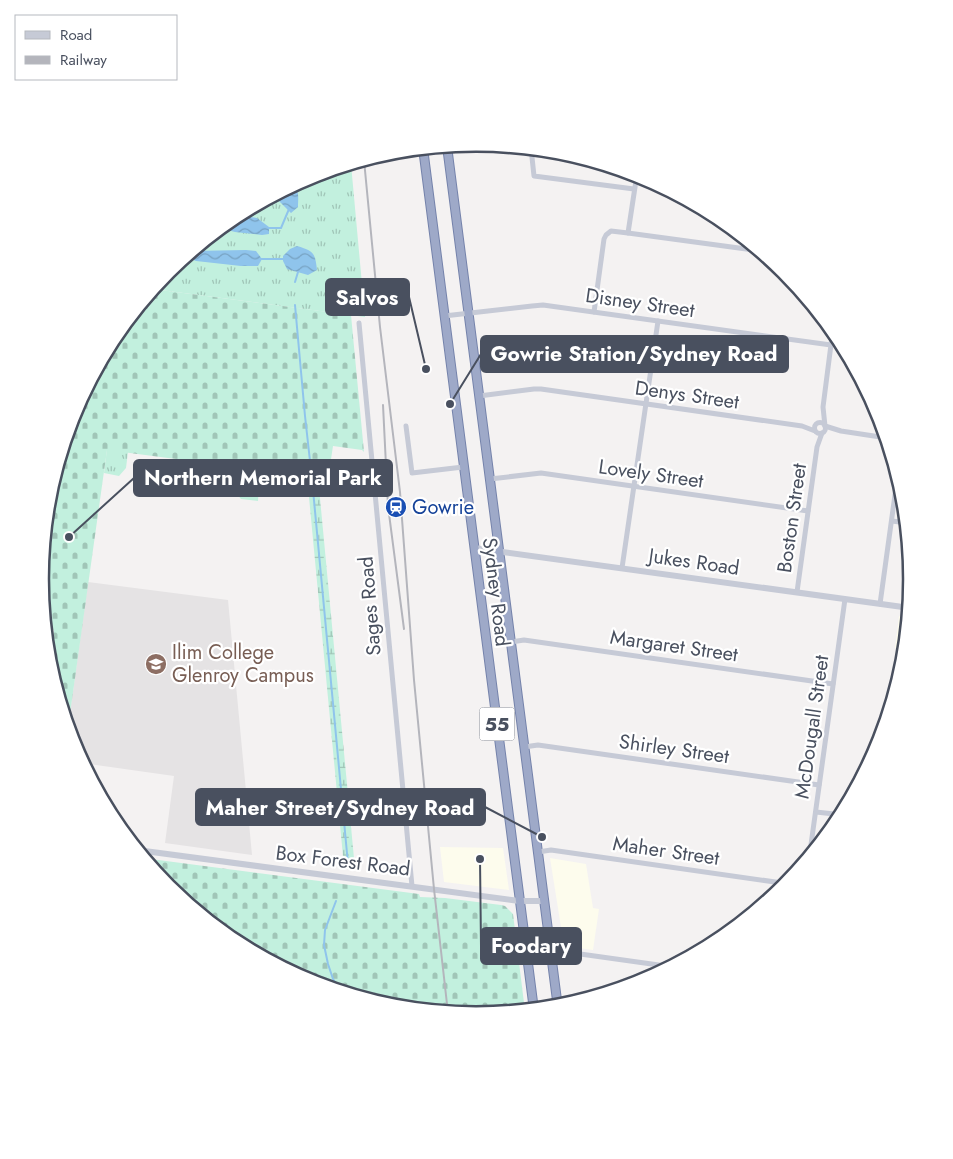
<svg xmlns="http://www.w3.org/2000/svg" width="953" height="1159" viewBox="0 0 953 1159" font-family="Jost,sans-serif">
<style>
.commercial{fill:#fdfced}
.education{fill:#e5e3e4}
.grass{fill:url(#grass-tufts)}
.wetland{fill:url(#wetland-marsh)}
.cemetery{fill:url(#cemetery-stones)}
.water{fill:url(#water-waves)}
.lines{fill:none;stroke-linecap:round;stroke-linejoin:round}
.stream{stroke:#8fc4ec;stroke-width:2}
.trunk-casing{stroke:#7583ab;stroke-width:10}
.minor{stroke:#c6cad6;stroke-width:5}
.tertiary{stroke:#c6cad6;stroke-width:6}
.trunk{stroke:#9ea9c8;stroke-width:8}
.rail{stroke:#b4b5bc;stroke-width:2}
.labels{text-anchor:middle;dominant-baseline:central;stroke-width:4.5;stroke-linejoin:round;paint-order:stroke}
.shield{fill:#fff;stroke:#80848f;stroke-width:1}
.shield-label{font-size:19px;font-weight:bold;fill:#49505f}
.street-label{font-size:20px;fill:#49505f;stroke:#fff}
.transit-label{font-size:20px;fill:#164399;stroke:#fff;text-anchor:start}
.education-label{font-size:20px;fill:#785e54;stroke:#fff;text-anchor:start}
.rim{fill:none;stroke:#49505f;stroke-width:2.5}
.leader{fill:none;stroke:#49505f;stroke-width:2}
.callout-dot{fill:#49505f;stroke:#fff;stroke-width:2}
.callout{fill:#49505f;stroke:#49505f;stroke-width:2}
.callout-label{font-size:21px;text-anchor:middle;font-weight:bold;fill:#fff}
</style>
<defs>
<pattern id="grass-tufts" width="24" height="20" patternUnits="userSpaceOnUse" patternTransform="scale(1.25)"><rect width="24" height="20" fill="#c2f0de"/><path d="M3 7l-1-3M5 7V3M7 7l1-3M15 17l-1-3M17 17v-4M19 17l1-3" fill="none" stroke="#a0c5b7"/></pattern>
<pattern id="wetland-marsh" width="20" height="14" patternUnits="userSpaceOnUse" patternTransform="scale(1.25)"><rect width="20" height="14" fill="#c2f0de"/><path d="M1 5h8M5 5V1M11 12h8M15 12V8" fill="none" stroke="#a0c5b7"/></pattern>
<pattern id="cemetery-stones" width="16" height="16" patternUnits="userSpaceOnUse" patternTransform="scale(1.25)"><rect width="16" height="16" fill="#c2f0de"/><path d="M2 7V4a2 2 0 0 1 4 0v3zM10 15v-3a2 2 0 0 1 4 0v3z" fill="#a0c5b7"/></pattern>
<pattern id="water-waves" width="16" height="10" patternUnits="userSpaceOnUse" patternTransform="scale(1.25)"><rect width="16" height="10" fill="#8fc4ec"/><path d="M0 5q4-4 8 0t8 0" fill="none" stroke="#77a2c2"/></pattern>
</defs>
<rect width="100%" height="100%" fill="#f4f2f2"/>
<!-- commercial -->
<g class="commercial">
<path d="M899,616L909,618L906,649L895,648Z"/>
<path d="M898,653L906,654L905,665L889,715Z"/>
<path d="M440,847L503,848L509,890L444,882Z"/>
<path d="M550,858L586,864L593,908L599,909L593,950L564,946Z"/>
</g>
<!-- education -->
<path class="education" d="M88,582L228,600L252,855L165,843L174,776L82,763L73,746L68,728Z"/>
<!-- grass -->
<g class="grass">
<path d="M351,164L365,317L153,289L168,271L234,216L310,176Z"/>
<path d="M107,449L128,452L126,468L119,476L104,473Z"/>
<path d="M238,467L260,470L258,501L241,499L235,492Z"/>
</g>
<!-- wetland -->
<path class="wetland" d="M307,476L318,477L355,869L344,867Z"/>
<!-- cemetery -->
<g class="cemetery">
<path d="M153,289L351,315L364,452L362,450L333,446L328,479L107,450L68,728L49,665L54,630L45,629L40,579L48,494L73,412L114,337Z"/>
<path d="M143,858L419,894L420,897L445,898L501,905L505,906L513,914L525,1011L476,1016L391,1008L309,983L234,942L168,888Z"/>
</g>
<!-- water -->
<g class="water">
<path d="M293,185C300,190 298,200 298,207L291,213L279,201L271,205H256Z"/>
<path d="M236,215L257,218L269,227V234L262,235L235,232L220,228Z"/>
<path d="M297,246C314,251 315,253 317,270L308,275L287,269L283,261V256L290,249Z"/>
<path d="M246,250L256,251L262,259L258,266H241L196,261L191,259L189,253L192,251Z"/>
</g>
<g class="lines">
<!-- stream -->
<g class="stream">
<path d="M269,228H281L289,209"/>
<path d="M260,259H285"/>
<path d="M295,282L298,272"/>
<path d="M295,305L305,416L312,479L348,864"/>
<path d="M336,901L325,930L324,945L328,964L333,979L341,992"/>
</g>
<!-- trunk casing -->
<g class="trunk-casing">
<g id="trunk">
<path d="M447,146L558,1008"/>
<path d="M423,148L534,1010"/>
</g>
</g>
<!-- minor -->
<g class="minor">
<path d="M531,148L534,176L634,189"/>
<path d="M628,233L637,174"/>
<path d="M594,312L604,239L606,235L611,231L628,233L761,251"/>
<path d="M444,316L532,306L543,305L831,345"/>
<path d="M359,323L412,886"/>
<path d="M479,396L534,389H541L802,426L815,431"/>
<circle cx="820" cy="428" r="5.5"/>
<path d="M406,426L412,473L463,467"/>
<path d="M825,426L823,407L833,329"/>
<path d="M825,426L841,431L887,438"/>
<path d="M490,479L541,473L808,511"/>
<path d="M892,521L907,523"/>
<path d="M622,568L658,321"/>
<path d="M797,592L817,447L822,433"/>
<path d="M880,604L898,473"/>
<path d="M511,642L524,640L833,684"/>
<path d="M524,747L538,745L819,785"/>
<path d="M816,812L843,815"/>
<path d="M538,852L551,850L789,884"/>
<path d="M809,859L845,599"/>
<path d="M551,954L566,952L673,967"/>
</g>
<!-- tertiary -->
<g class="tertiary">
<path d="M474,548L910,608"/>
<path d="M137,850L519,901H545"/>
</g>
<!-- trunk -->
<use href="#trunk" class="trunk"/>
<!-- rail -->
<g class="rail">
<path d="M364,160L380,327L400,492L414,680L434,889L448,1013"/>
<path d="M383,405L388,506L404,629"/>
</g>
</g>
<!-- icons -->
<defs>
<g id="station-disc" transform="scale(1.125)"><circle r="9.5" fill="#1a4fb4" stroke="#fff"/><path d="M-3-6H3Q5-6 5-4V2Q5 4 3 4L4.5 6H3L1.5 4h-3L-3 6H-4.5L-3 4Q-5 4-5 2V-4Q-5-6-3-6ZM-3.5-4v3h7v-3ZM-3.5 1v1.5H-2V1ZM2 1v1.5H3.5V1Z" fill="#fff"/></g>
<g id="school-disc" transform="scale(1.125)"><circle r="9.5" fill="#8d6e63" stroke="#fff"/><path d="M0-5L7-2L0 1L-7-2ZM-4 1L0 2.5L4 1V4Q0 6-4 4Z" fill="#fff"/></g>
</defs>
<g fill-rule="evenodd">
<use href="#station-disc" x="396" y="507"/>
<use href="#school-disc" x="156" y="664"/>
</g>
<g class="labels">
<!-- shield labels -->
<rect class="shield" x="479.5" y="707.5" width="35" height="33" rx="4"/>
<g class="shield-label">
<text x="497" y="724">55</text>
</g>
<!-- street labels -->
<g class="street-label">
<text transform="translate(640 303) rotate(8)">Disney Street</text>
<text transform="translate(687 395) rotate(8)">Denys Street</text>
<text transform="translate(651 474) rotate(8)">Lovely Street</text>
<text transform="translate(792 518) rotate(-82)">Boston Street</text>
<text transform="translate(694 562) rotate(8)">Jukes Road</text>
<text transform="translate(496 592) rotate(83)">Sydney Road</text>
<text transform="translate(370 606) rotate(-95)">Sages Road</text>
<text transform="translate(674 646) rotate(8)">Margaret Street</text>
<text transform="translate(812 727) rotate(-82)">McDougall Street</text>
<text transform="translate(674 749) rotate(8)">Shirley Street</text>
<text transform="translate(666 851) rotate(8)">Maher Street</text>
<text transform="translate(343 861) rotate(7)">Box Forest Road</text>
</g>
<!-- transit labels -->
<g class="transit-label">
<text x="412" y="507">Gowrie</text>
</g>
<!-- education labels -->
<g class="education-label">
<text x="172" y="652">Ilim College<tspan x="172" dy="23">Glenroy Campus</tspan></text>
</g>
</g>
<!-- crop -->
<path d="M0 0H953V1159H0ZM49 579a427 427 0 1 1 854 0a427 427 0 1 1-854 0Z" fill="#fff" fill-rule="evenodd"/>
<path class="rim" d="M49 579a427 427 0 1 1 854 0a427 427 0 1 1-854 0Z"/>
<!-- callouts -->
<path class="leader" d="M426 369L409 297M450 404L481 354M69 537L134 478M542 837L485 807M480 859L481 946"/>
<g class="callout-dot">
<circle cx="426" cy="369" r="5"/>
<circle cx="450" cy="404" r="5"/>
<circle cx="69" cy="537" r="5"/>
<circle cx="542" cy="837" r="5"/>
<circle cx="480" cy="859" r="5"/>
</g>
<g class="callout">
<rect x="326" y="279" width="83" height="36" rx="5"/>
<rect x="481" y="336" width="307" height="36" rx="5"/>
<rect x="134" y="460" width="258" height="36" rx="5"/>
<rect x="196" y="789" width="289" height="36" rx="5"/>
<rect x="481" y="928" width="100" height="36" rx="5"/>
</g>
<g class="callout-label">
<text x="367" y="305">Salvos</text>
<text x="634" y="361">Gowrie Station/Sydney Road</text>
<text x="263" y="485">Northern Memorial Park</text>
<text x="340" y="815">Maher Street/Sydney Road</text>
<text x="531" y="953">Foodary</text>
</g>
<!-- legend -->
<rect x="15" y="15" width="162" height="65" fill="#ffffff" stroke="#b6b9bf"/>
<rect x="25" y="31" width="25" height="8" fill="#c6cad6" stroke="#b6b9bf"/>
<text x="60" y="40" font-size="15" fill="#49505f">Road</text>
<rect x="25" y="56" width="25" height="8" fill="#b4b5bc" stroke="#b6b9bf"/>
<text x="60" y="65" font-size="15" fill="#49505f">Railway</text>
</svg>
